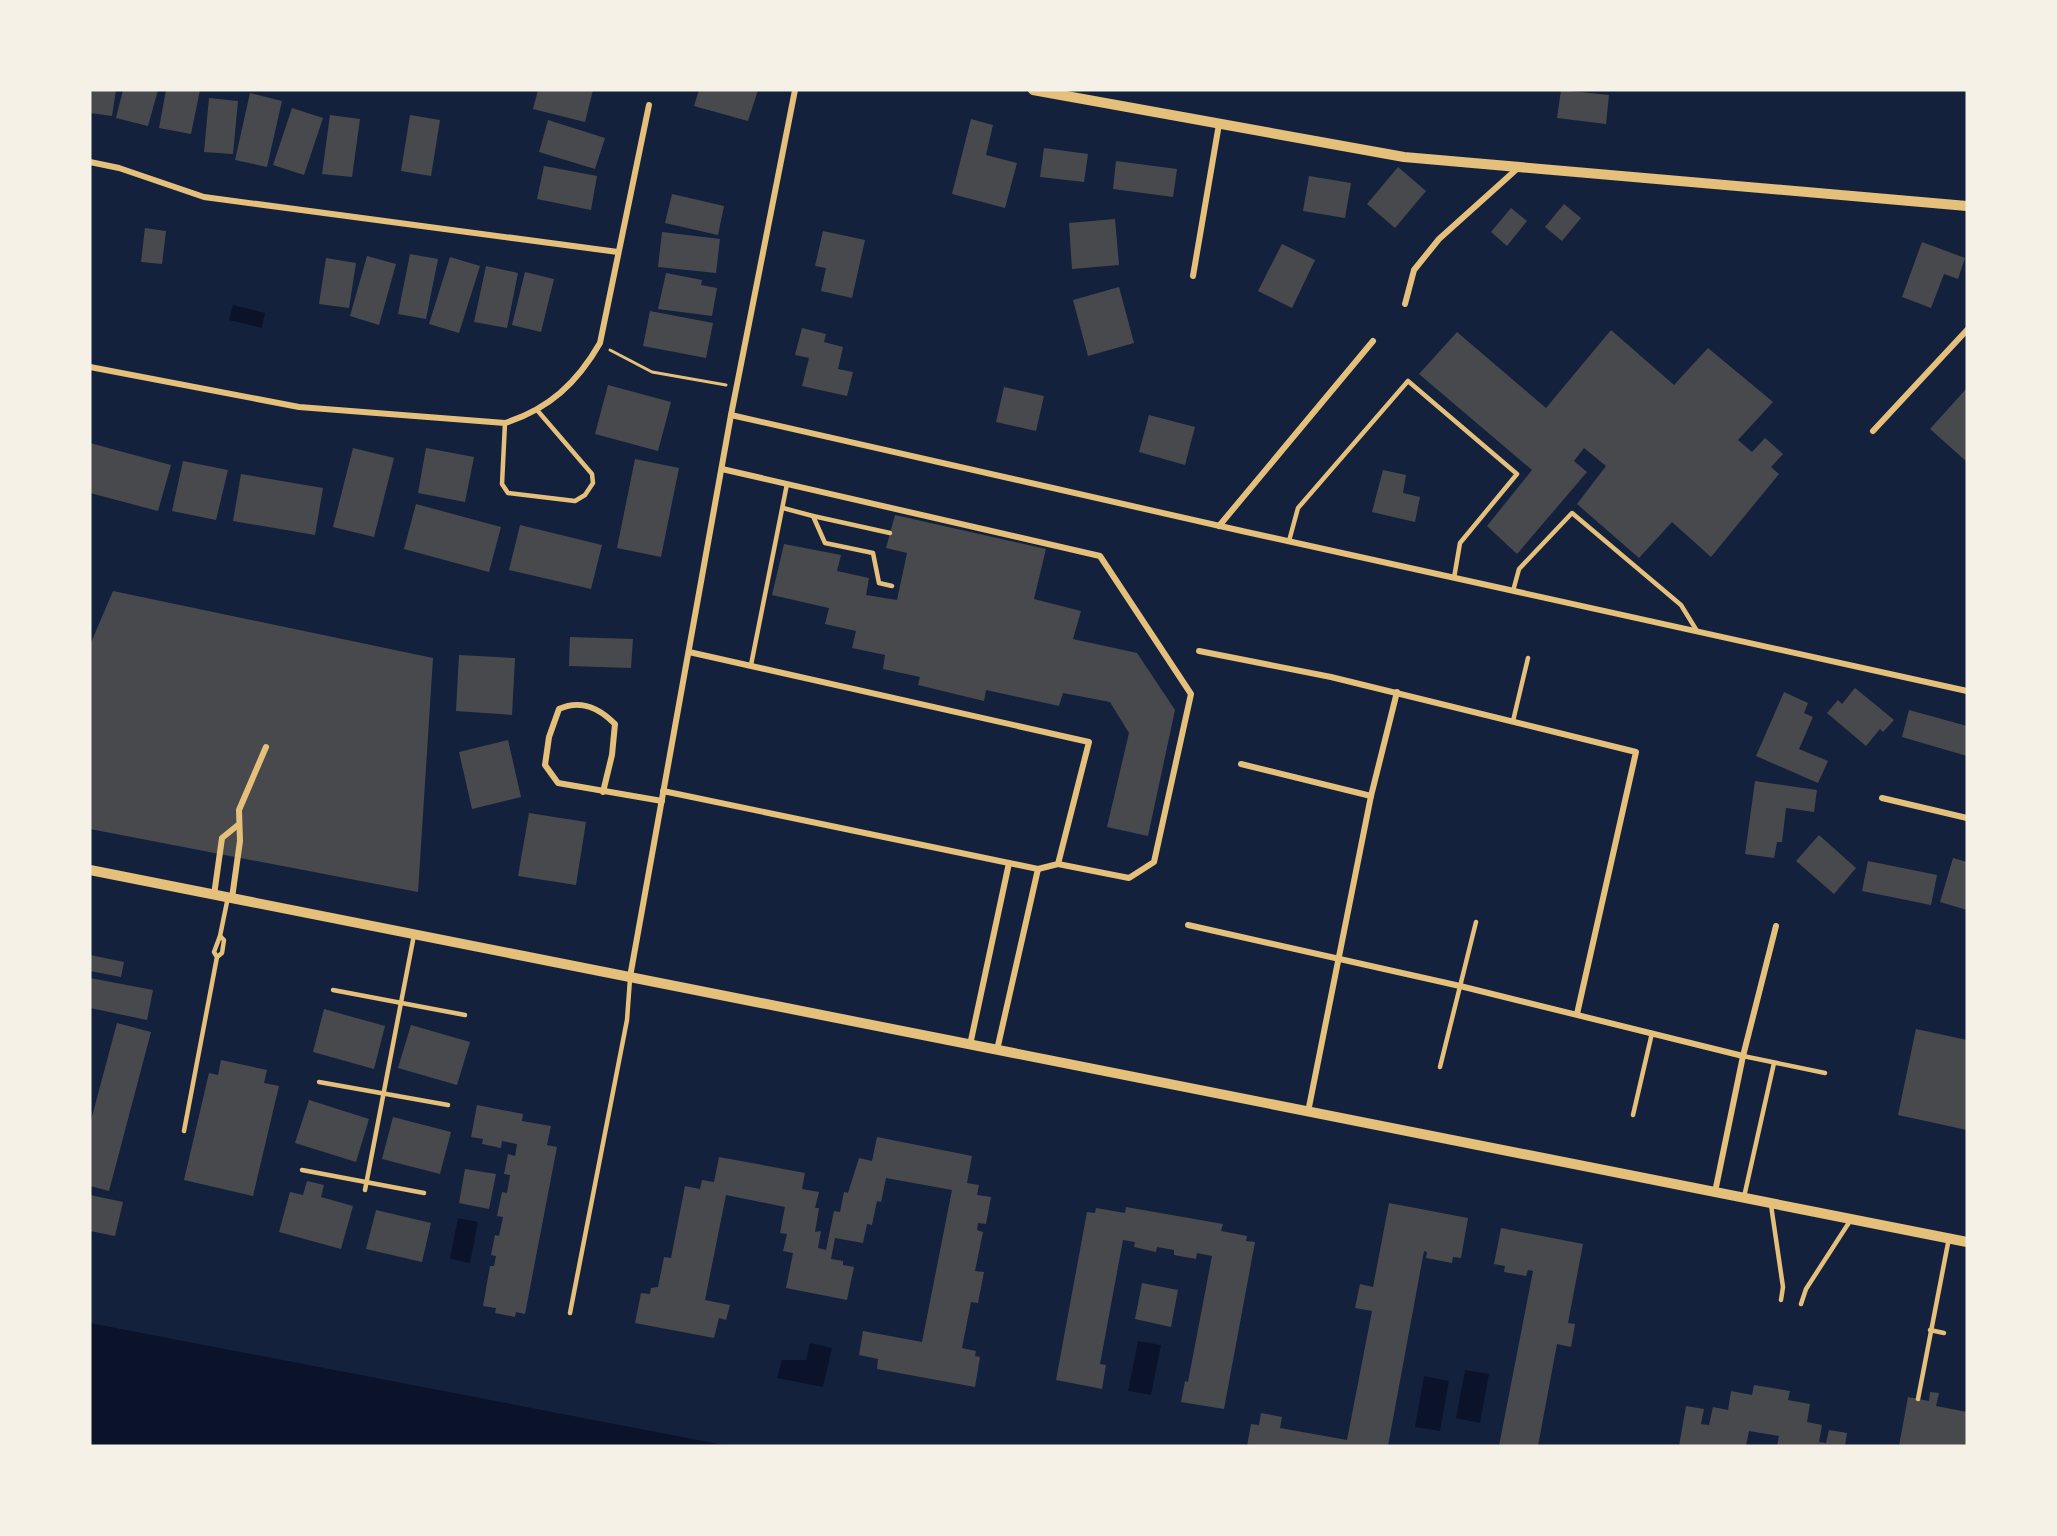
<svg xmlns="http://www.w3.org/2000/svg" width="2057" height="1536" viewBox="0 0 2057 1536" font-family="'Archivo Narrow',sans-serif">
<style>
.water{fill:#0b132b}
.building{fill:#48494c}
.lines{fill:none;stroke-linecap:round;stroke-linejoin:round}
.path{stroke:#e5c07b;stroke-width:3}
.service{stroke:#e5c07b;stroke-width:4.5}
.minor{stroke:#e5c07b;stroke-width:6}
.tertiary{stroke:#e5c07b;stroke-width:10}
</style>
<rect width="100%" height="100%" fill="#14213d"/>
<!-- water -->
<g class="water">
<path d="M233,305L265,313L262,328L229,320Z"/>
<path d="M458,1218L478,1222L470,1263L450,1259Z"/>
<path d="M90,1323L729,1446H90Z"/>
<path d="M1138,1341L1161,1345L1151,1395L1128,1391Z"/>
<path d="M810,1343L832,1348L823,1387L777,1378L782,1360H806Z"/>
<path d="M1465,1370L1489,1374L1480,1423L1456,1418Z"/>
<path d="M1424,1376L1449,1381L1440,1431L1415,1427Z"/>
</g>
<!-- building -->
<g class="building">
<path d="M90,90H116L112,116L90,113Z"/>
<path d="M123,90H158L148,126L116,118Z"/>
<path d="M166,90H200L191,134L159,128Z"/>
<path d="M538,90H593L585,122L533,109Z"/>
<path d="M699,90H758L748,121L694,106Z"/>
<path d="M1561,90L1609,95L1606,124L1557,118Z"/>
<path d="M250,93L282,101L267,167L235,160Z"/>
<path d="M209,98L238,101L233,154L204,152Z"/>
<path d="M292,108L323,118L304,175L273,165Z"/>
<path d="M330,115L360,119L352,177L322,174Z"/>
<path d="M410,115L440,120L431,176L401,171Z"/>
<path d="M971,119L993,125L986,155L1017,163L1005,208L952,194Z"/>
<path d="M548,120L605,138L595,169L539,152Z"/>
<path d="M1044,148L1088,154L1084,182L1040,177Z"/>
<path d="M1116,161L1177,169L1173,197L1113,189Z"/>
<path d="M544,166L597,176L591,210L537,199Z"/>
<path d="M1398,167L1426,191L1395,228L1367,204Z"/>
<path d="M1309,176L1351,183L1345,218L1303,211Z"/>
<path d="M672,194L724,206L718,235L665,223Z"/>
<path d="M1564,204L1581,218L1562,241L1545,227Z"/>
<path d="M1511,208L1527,221L1507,246L1491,232Z"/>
<path d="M1115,219L1119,265L1072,269L1069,223Z"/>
<path d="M145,228L166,231L162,264L141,262Z"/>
<path d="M823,231L865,240L852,298L821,291L826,268L815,266Z"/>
<path d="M662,232L720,239L716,273L658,267Z"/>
<path d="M1922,242L1965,258L1958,279L1944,274L1931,308L1902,297Z"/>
<path d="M1282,244L1315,260L1292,308L1258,291Z"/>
<path d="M410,254L438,259L426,319L398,314Z"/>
<path d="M367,256L396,264L379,325L350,316Z"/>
<path d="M450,257L480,266L459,333L429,324Z"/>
<path d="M326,258L356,263L349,308L319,304Z"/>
<path d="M486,266L518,273L507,328L474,322Z"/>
<path d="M525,272L554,279L541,332L512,325Z"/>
<path d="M666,273L702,280L701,285L717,288L712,316L658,309Z"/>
<path d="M1119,287L1134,343L1088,356L1073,300Z"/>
<path d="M650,311L713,323L706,358L643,346Z"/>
<path d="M802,328L826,334L824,342L843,347L838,369L853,372L847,396L802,386L809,358L795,355Z"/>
<path d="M1611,330L1674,385L1708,348L1773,402L1738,440L1752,452L1765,438L1783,454L1771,467L1779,474L1711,557L1672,522L1639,558L1577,504L1606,466L1584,448L1574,461L1587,472L1517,554L1487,526L1532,470L1419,374L1457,332L1546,408Z"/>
<path d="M608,385L671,402L658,451L595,434Z"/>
<path d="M1004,387L1044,396L1036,431L996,422Z"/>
<path d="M1966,389L1967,390L1966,461L1930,429Z"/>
<path d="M1149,415L1195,427L1185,465L1139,452Z"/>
<path d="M90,443L171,465L158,511L90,493Z"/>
<path d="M353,448L394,458L374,537L333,527Z"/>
<path d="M426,448L474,457L465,502L418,493Z"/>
<path d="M635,459L679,468L661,557L617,548Z"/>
<path d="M183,461L228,470L216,520L172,511Z"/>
<path d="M1383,470L1406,475L1403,493L1420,497L1415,522L1372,512Z"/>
<path d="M241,474L323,488L315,535L233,521Z"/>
<path d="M416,504L501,527L489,572L404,549Z"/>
<path d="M895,515L1046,549L1034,599L1081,611L1073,639L1137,653L1175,710L1148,836L1107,827L1129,733L1110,702L1063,693L1059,706L986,690L984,701L918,685L920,677L883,669L885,655L852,648L856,631L825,624L829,608L772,595L784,544L841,555L837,571L869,578L866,595L897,600L907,553L886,548Z"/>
<path d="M520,525L602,545L591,589L509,570Z"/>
<path d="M113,591L433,658L418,892L90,829V645Z"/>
<path d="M570,637L633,639L631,668L569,666Z"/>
<path d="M459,655L515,658L512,715L456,711Z"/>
<path d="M1855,688L1894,720L1883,732L1880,729L1866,746L1827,713L1838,700L1842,704Z"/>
<path d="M1784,692L1808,703L1804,713L1813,717L1799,749L1828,761L1818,783L1756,756Z"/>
<path d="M1909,710L1967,726V756L1902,737Z"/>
<path d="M508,740L521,797L472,809L459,752Z"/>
<path d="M1755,781L1817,790L1814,812L1786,808L1782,842H1777L1774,858L1745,854Z"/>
<path d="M529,813L586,822L576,885L518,876Z"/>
<path d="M1819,835L1856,868L1834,894L1796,861Z"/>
<path d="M1953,858L1967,862V910L1940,902Z"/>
<path d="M1868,861L1937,875L1931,905L1862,891Z"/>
<path d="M90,955L124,962L121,977L90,971Z"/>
<path d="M90,978L153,990L147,1020L90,1008Z"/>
<path d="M324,1009L385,1026L374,1069L313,1052Z"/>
<path d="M117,1023L151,1032L109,1191L90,1186V1124Z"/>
<path d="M411,1025L470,1042L457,1085L398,1068Z"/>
<path d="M1916,1029L1967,1040V1130L1898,1115Z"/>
<path d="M221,1060L267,1070L264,1083L279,1086L253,1196L184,1180L209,1073L218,1075Z"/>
<path d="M309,1100L369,1119L356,1162L295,1143Z"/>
<path d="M477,1105L523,1114L522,1121L551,1126L547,1145L557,1147L525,1314L516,1312L515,1317L495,1313L496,1308L483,1306L490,1266H494L496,1256L491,1255L495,1235L499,1236L503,1217L497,1216L502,1192L507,1193L510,1175L504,1174L508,1154L515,1156L517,1144L502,1141L501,1148L482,1144L483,1139L471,1137Z"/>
<path d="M393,1117L451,1132L440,1174L382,1159Z"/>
<path d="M877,1137L972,1156L967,1183L979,1185L977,1195L991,1197L986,1224L978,1223L977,1230L983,1232L975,1271L984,1272L978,1303L971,1302L962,1348L976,1351L975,1356L980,1357L975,1387L877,1369L878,1359L859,1355L863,1331L922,1342L952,1190L886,1178L881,1202L877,1201L872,1225L867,1224L863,1243L835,1238L831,1259L843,1261V1265L854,1267L847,1300L786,1288L793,1253L783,1251L787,1234L780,1233L785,1207L726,1195L705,1300L730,1305L726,1320L719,1318L714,1338L635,1323L641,1293L650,1294L651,1288L658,1287L664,1257L671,1258L685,1186L700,1189L702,1180L714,1182L719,1157L805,1173L802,1189L819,1192L815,1208H819L815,1232L821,1231L818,1248L826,1250L834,1211L840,1212L844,1192L848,1193L859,1158L872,1161Z"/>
<path d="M465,1169L496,1174L489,1209L459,1203Z"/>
<path d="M307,1181L324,1185L321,1197L353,1206L341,1249L279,1232L290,1192L303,1195Z"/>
<path d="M90,1195L123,1202L115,1236L90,1231Z"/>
<path d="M1389,1203L1468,1218L1461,1258L1453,1257L1452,1263L1426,1258L1427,1252L1424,1251L1388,1446H1247L1251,1424L1259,1425L1261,1413L1282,1417L1280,1428L1347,1440L1372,1311L1355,1308L1360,1284L1373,1287Z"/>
<path d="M1126,1207L1223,1224L1221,1231L1247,1236L1246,1241L1255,1242L1224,1409L1181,1402L1185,1381L1188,1382L1212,1256L1197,1253L1196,1259L1174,1255V1250L1157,1247L1156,1252L1134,1247L1135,1242L1123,1240L1100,1364L1106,1365L1102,1389L1056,1380L1087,1212L1095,1213L1096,1208L1125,1213Z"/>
<path d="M376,1210L431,1223L422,1262L366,1249Z"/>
<path d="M1501,1228L1583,1244L1568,1323L1575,1324L1571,1347L1557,1344L1538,1446H1499L1533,1271L1528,1270L1526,1276L1504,1272L1505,1266L1494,1264Z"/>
<path d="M1142,1283L1178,1290L1171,1327L1135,1319Z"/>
<path d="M1754,1385L1790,1391L1788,1400L1810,1404L1807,1422L1822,1425L1819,1442L1826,1443L1829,1430L1847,1433L1845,1446H1777L1779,1436L1749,1431L1746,1446H1679L1686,1406L1704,1409L1701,1424L1709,1425L1713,1407L1728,1410L1731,1391L1752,1395Z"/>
<path d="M1930,1392L1939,1393L1936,1406L1967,1412V1446H1899L1908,1397L1929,1401Z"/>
</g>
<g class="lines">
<!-- path -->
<path class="path" d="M610,350L652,372L726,385"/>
<!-- service -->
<g class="service">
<path d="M505,423L502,484L508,493L575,501L585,495L593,483L592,474L537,410"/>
<path d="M783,508L813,516L825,543L873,553L879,583L892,586"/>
<path d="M813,516L890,533"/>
<path d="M1289,541L1298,508L1408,381L1517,474L1460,543L1454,578"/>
<path d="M1513,591L1519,569L1572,513L1681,605L1697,631"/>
<path d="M751,665L787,484"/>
<path d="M1513,721L1528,658"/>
<path d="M217,957L222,953L224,940L220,936"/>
<path d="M333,990L465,1015"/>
<path d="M1743,1056L1825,1073"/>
<path d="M1440,1067L1476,922"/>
<path d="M319,1082L448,1105"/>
<path d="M1633,1115L1652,1033"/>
<path d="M184,1131L217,957L214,952L220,936L228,897"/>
<path d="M302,1170L424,1193"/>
<path d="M365,1190L414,935"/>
<path d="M1744,1197L1774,1063"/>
<path d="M1771,1205L1783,1287L1781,1300"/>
<path d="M1801,1304L1806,1289L1850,1221"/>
<path d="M570,1313L627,1020L630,979"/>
<path d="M1930,1330L1944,1333"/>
<path d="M1918,1399L1949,1238"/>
</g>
<!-- minor -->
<g class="minor">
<path d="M90,162L119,168L204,197L618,252"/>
<path d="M1193,276L1219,124"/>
<path d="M1405,304L1414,270L1439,239L1518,168"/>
<path d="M90,367L299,407L505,423C549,409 577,383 600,343L649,105"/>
<path d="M731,415L1242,531L1967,691"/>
<path d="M1873,431L1967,330"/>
<path d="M722,469L1100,556L1191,694L1154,862L1129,878L1058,864"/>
<path d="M1219,526L1373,341"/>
<path d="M1199,651L1331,677L1636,752L1577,1014"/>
<path d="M689,652L1089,742L1058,864L1038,869"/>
<path d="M1241,764L1371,796"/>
<path d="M663,791L1038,869L997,1050"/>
<path d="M603,792L612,755L615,724C599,708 581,699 559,709L549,737L545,765L558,783L662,801"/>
<path d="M1882,798L1967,818"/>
<path d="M214,895L222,838L238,825"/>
<path d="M232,898L240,841L239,810L266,747"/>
<path d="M1188,925L1460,986L1743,1056"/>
<path d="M630,977L731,415L795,90"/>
<path d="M970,1045L1009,863"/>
<path d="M1308,1112L1371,796L1397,692"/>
<path d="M1715,1192L1743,1056L1776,926"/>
</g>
<!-- tertiary -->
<g class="tertiary">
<path d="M1033,90L1404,157L1967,206"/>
<path d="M90,870L1967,1242"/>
</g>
</g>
<!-- border -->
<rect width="2057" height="1536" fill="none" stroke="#f6f1e7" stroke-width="183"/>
</svg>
